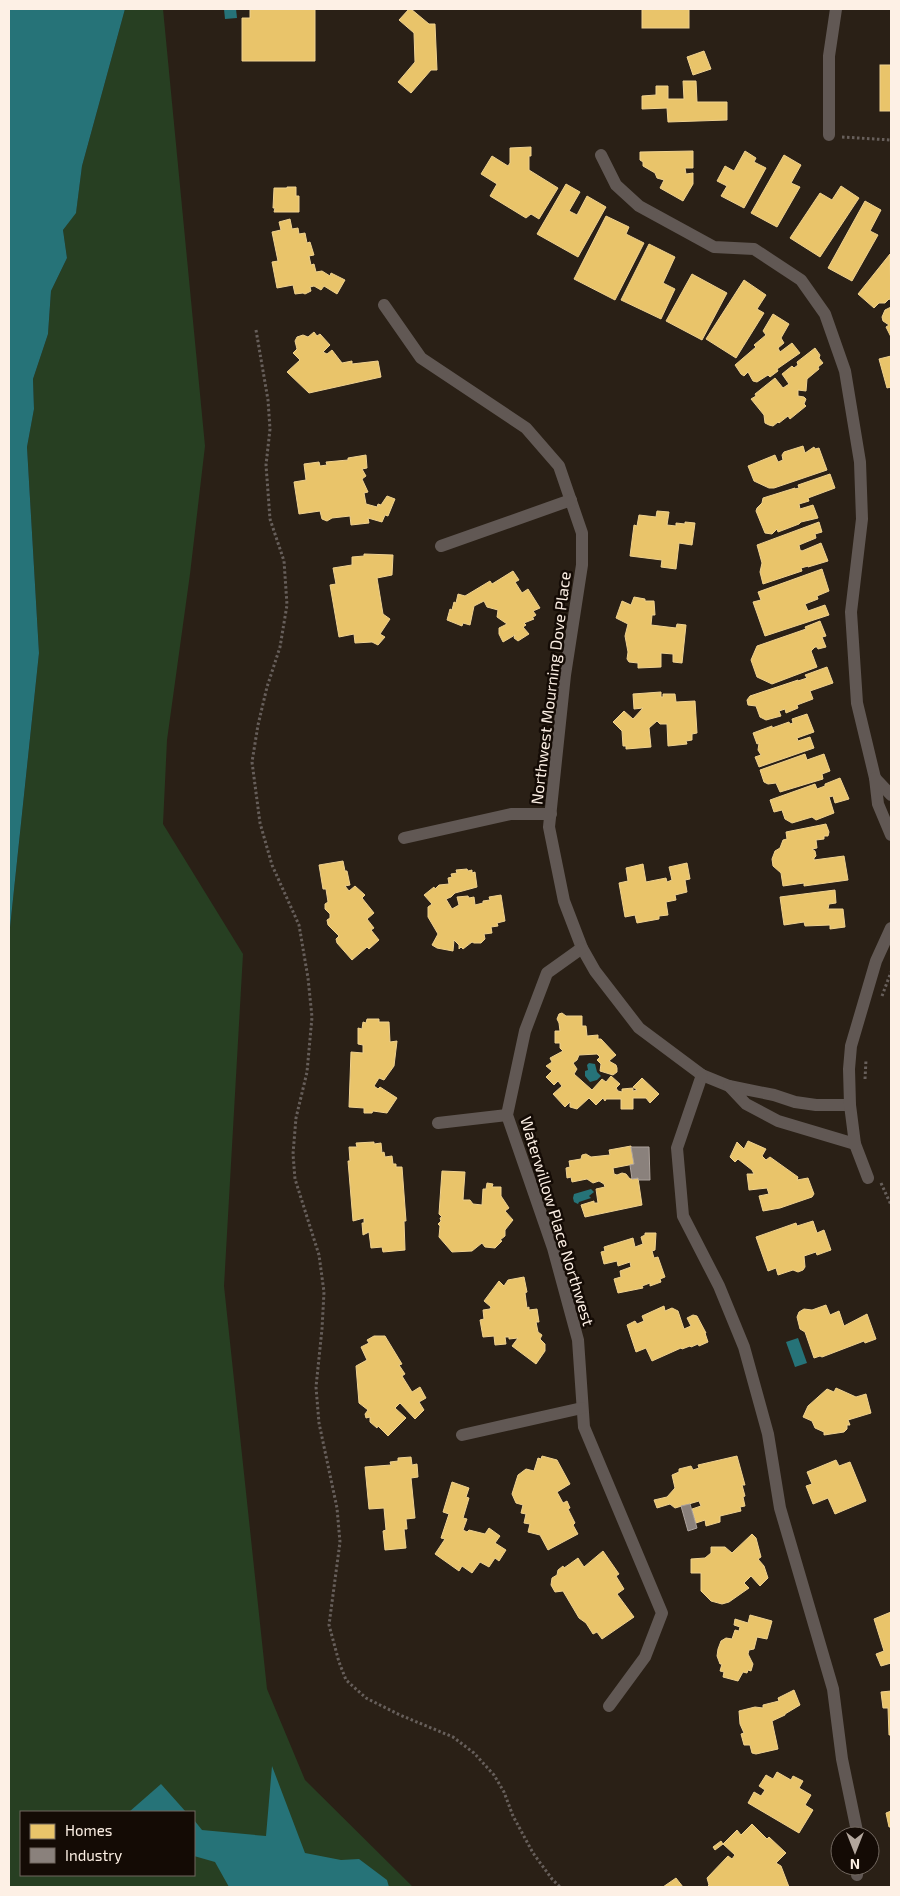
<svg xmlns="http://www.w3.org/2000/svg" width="900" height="1896" viewBox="0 0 900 1896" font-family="'Exo 2',sans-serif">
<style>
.green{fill:#273f22;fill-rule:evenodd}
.water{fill:#267378}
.homes{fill:#e9c46a;stroke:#efd18f}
.industry{fill:#8a817c;stroke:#aca29c}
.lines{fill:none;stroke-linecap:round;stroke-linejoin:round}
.path{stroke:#675f5b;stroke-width:3;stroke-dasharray:2.5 2.5;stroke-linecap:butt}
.street{stroke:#615854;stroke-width:12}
.labels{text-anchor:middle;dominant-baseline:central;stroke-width:5;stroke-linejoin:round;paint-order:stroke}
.street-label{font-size:16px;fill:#fdf0e5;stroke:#140b05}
</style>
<rect width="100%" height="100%" fill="#2a2016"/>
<!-- green -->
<path class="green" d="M125,9H163L205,446L190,574L167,740L163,824L243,954L224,1286L267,1689L305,1780L413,1887H9V937L39,653L27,447L34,409L33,379L48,334L51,291L67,258L63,230L76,212L82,166ZM21,1812H194V1875H21Z"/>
<!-- water -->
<g class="water">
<path d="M9,9H125L82,166L76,213L63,230L67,258L51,291L48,334L33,379L34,409L27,447L39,653L9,937Z"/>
<path d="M224,9H236L237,18L225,19Z"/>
<path d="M589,1063L595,1064L597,1072L601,1076L597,1080L590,1082L585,1076V1071L588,1070L587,1065Z"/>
<path d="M591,1189L594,1192L589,1196L591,1198L579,1202L578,1204L574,1202L573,1198L574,1194Z"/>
<path d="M798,1338L807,1363L795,1367L786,1342Z"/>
<path d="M272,1766L305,1853L341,1860L359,1859L387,1880L389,1887H229L215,1862L194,1856V1820L202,1830L266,1836Z"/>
<path d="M161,1784L186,1812H129Z"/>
</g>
<!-- homes -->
<g class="homes">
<path d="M250,9H315V61H242V18H250Z"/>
<path d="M409,9H411L429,24H435L437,70H431L411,93L398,82L415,62L414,33L399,20Z"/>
<rect x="642" y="9" width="47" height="19"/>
<path d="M704,51L711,69L693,75L687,57Z"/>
<rect x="880" y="65" width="11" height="46"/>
<path d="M683,81H696L697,102H727V120L668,122L667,108L642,109V96L656,95V86H668V99H684Z"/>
<path d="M531,147V156H529V170L558,188L539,219L531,214L526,218L490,196L497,184L481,174L492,156L508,166L510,163V148Z"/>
<path d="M693,151V168H685L686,174L693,173V184L683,201L660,188L664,180L657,178L655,173L643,166V162L640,160V152Z"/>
<path d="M745,151L756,158L754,162L766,168L744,208L721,196L727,186L717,181L725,166L734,171Z"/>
<path d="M784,155L801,165L791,183L800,187L777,227L751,213Z"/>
<path d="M566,184L580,192L569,211L577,215L587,196L606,207L578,257L537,234Z"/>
<path d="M841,186L859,198L820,257L790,238L820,193L832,200Z"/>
<path d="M287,187H296V196H299V212H274L275,208H273L274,188H287Z"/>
<path d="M865,201L881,210L870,231L878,235L852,281L828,268Z"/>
<path d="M606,216L629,227L626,234L644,243L615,300L574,279Z"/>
<path d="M290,219L292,229L298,228L299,234L305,233L307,243L310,242L314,255L309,256L311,265L314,264L316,272L322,271L330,276L331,273L345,280L337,294L324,286L321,290L314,286L310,287L311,291L305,294L303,293L295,294L293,285L277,288L272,262L278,261L272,232L281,230L279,222Z"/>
<path d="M649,244L675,257L663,283L675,289L661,319L621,300Z"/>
<path d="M890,254L891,300L889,299L885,303H879L874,308L858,294Z"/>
<path d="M692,274L727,293L702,340L666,321Z"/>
<path d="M744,280L766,295L757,309L764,313L736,358L706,339Z"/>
<path d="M891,307V337L886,327L889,325L883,321L882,317L885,310Z"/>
<path d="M773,314L789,324L781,338L784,343L778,348L780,352L792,343L800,353L777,369L778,371L770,377L768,375L757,382L753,381L748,372L744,376L741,374L735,365L756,347L754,345L766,335L763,331Z"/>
<path d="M314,332L317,336L320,334L330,345L323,352L327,354L332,350L342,363L352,361V364L378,361L381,377L309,393L287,372L300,360L293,353L297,349L295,341L297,337L303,335L308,337Z"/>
<path d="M815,348L820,355L819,358L823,363L818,367L819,369L807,379L806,391L798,390V396L804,397L806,399L804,404L806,406L790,419L788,416L779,423L778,422L773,426L769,425L765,423L764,415L751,399L756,396L755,394L775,378L783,388L789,384L782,374L792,366L794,368L798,365L797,362Z"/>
<path d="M891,356V387L887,388L879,359Z"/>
<path d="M803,446L805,453L814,447L815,449L819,448L827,470L774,488H769L754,481L748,466L775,455L778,462L783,460L782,455L784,452Z"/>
<path d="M366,455L367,468L362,469L366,476L362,479L368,492L364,493L366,504L377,507L378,504L381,505L387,496L395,499L388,516L385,515L382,522L368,518L369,523L351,525L350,516L332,518L327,521L322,519L320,511L299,514L294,482L306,480L304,464L319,462L320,466L327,465L326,462L348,460V458Z"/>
<path d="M830,474L835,488L808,498L809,501L799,504L800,509L813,505L818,518L801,522L799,524L778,532L777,529L772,534L765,533L756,511L757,508L762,503L763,498L795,488V489L799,488L798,485Z"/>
<path d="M657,511L669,512L667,525L676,526V523L685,524V522L695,523L692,545L679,543L676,569L661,567L662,560L630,556L634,525L637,526L639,515L656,517Z"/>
<path d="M819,522L822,532L815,534L816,538L799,545L800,550L802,551L821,543L828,561L808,567V566L801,568L802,571L763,584L760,572L762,563L757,545Z"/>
<path d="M364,554L393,555L392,575L377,578L383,614L390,619L380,634L385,637L378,645L372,642L355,643L354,634L339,637L330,585L336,584L333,568L352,565V557L364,556Z"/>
<path d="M822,569L829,591L817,596L818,599L805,604L808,611L825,605L829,615L765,636L753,602L761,600L758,592Z"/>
<path d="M513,571L519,580L515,582L522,593L528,589L540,608L533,611L536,615L532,618L534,619L524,623L526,625L523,627L529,634L518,641L514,638L515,635L503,642L499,634V628L507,624L497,617L498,610L487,607L484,601L474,606L470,625L463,623L462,626L447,620L450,609L452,610L454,602L456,603L458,594L465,596L490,581L492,584Z"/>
<path d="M634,597L645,599V601H654L655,615H652L651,625L676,628L677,624L686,625L682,663L673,662V654L661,653V667L638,668V663L629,662L627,659L628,652L625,636L628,624L616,618L622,601L631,605Z"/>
<path d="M820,621L826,636L822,637L826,647L818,649L817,647H815L811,651L817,667L772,684L757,677L751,660L757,646L806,629L805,627Z"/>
<path d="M827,667L833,683L810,691L813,699L797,705L798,708L786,713L785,709L779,711L781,716L766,720L760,717L756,706L748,705L747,700L750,696L798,680V681L807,678L805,675Z"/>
<path d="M661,692V697H663V694H675L676,702L695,701L697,733L692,734V740L686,741L687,744L668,746L667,724H660L657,721L649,728L651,747L626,749V746H623L622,731L613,722L624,711L633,719L643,708L634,709L633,694Z"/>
<path d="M807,714L814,732L797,738L798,741L810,737L814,748L759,767L755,757L761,755L758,750L759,743L757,744L753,733L772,726V728L789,722L790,724L793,723L792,719Z"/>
<path d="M805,754L807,760L824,754L830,771L822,774L823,779L780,792L776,783L768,784L764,782L760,770Z"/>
<path d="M840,778L849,799L835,803L833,796L829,797L834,813L816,820L812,817L792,823L785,819L782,810L774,812L770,800L815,784L817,789L825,786V784Z"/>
<path d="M826,824L829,832L828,836H824V839L816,840L817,848L812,849L815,851L816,856L814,858V860L844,856L848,880L804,886V883L783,886L781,873L773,866L772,859L775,851L780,848L783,840L787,839L786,832Z"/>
<path d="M343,861L345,871H347L350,885L345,886L349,891L355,886L365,895L362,898L374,913L367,919L374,928L371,930L379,940L369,949L367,947L352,960L337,943L336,939L339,936L328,925L327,920L330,918V914L325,909V904L328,902L326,889H323L319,865Z"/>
<path d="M687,863L690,879L685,880L687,892L675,895L676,900L666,902L668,915L659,916V919L637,923L635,915L625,917L619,883L628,881L626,868L643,864L646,882L666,878L667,882L672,880L669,867Z"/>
<path d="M467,869L468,871L472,870V873L475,872L477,887L455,893L451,897L446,899L452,909L459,905L457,897L468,896L469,898L474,897L475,905L483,903V901L490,900L489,897L501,895L505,921L497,923L498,926L491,927L492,933L484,934L485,939L481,943H474L472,942L463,949L461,947L459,949V945L454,940L453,951L437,948L432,945L438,934L428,917V907L432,904L424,895L434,887L435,889L439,885L449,884L448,878L452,877L451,874L457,873L456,870Z"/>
<path d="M835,890L836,903L829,904L828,909H843L845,927L830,929V925L805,926L804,922L784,925L780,897Z"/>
<path d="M562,1013L566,1016H582V1026H586L587,1036L598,1035V1039H601L616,1055L609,1061L616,1065L617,1068V1072L613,1075L600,1071L601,1064L597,1060L600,1057L597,1054L579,1055L577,1060L573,1063L577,1069L574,1074L592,1090L602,1079L606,1082L611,1076L620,1084L616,1088L618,1091L622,1092V1089L633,1088V1091L637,1090L633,1087L642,1078L659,1094L650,1103L646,1098H633V1109H621V1099H606L605,1101L603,1098L596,1105L589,1098L577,1109L570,1107V1102L565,1107L553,1094L562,1086L558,1081L554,1085L546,1077L552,1071L546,1066L552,1062L550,1058L563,1051L560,1048V1043H555V1031H560L559,1023L557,1019L559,1014Z"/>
<path d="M367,1019H379V1022H389L390,1042L397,1041L394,1066L384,1080L379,1078L374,1086L378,1089L380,1087L397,1098L387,1113L373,1111L372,1113H364V1108L349,1107L351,1052L363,1053V1045L358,1044V1028L362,1029L363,1022L366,1023Z"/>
<path d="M748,1141L766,1149L762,1156L766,1160L770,1157L798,1177L797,1180L808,1178L814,1194L812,1197L780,1208L763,1211L759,1196L769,1194L767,1188L749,1190L747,1174H754L752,1170L738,1159L735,1162L730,1157L737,1142L744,1149Z"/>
<path d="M374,1142V1144L381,1143L382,1153L384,1152L385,1157L392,1156L393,1164H396V1167H402L406,1221H404L405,1250L383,1252L382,1247L371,1248L369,1232L363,1235L362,1223H364V1218L353,1221L348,1161H350L349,1147H357L356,1143Z"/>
<path d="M631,1146L634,1164L613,1168L614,1174L617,1175L622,1173L626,1174L630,1179L638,1178L642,1205L585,1217L581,1205L594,1201V1203H598L596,1189L605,1187L604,1184L599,1181L593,1183L587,1179L572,1182L571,1177L567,1178L566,1168L570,1167L569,1161L581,1159L582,1155L586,1154L591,1157L610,1155L609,1150Z"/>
<path d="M442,1171L465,1172L463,1200H470L473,1204L482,1205L483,1189H486L487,1183L493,1184L492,1187H501V1196L509,1208L505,1211L513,1220L505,1230V1236L500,1240L502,1241L495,1248L485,1247L482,1243L472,1251L452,1252L439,1237L440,1226L438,1224L441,1221L440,1218L442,1217L439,1214Z"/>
<path d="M813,1221L817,1233L824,1230L831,1250L817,1255L816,1252L804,1256L805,1267L803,1270L798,1272L793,1270L778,1275L776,1268L768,1271L756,1237L796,1223L797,1226Z"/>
<path d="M645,1233H656L655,1250L652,1251L654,1258L658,1257L665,1277L660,1279L661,1282L650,1286V1283L642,1286L643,1288L618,1293L614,1279L621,1277L620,1271L631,1267L630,1262L618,1266L617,1261L604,1264L601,1252L605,1251L604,1247L633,1238L635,1247L643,1244L641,1237L645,1235Z"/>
<path d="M524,1277L527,1292L525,1293L527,1308L529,1307V1310L537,1309L539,1322H536L538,1332L542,1335L540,1339L545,1344V1351L536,1364L512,1346L518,1338L509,1339V1337H505L506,1344L495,1345L494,1336L483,1337L480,1320L484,1319L483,1310L490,1309L491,1307L484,1301L499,1281L504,1286L508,1280Z"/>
<path d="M826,1305L830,1315L839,1311L844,1326L867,1314L876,1339L865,1343L864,1341L822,1357L820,1356L814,1358L805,1332L800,1329L797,1317L799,1312L804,1309L812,1310Z"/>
<path d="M664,1306L665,1311L672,1308L678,1311L684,1329L691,1326L687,1318L693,1315L697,1316L706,1333H705L708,1342L699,1346L698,1344L691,1347L690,1346L682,1349L681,1348L652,1361L646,1348L636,1352L627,1325L635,1321L637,1324L644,1321L642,1316Z"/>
<path d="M374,1336H385L402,1364L399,1365L405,1374L402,1376L412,1392L420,1387L426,1398L419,1402L424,1410L415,1419L400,1403L395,1408L406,1418L388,1436L378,1426L377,1428L370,1422V1417L366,1418L365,1414L368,1410L359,1403L356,1366L367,1360L361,1347L369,1343L367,1340Z"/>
<path d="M836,1388L856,1397L866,1394L871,1413L848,1420L850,1425H847V1429L844,1432L824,1435V1432L815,1428L812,1421L803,1417L808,1406L827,1389L834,1392Z"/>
<path d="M542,1456L557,1460L570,1484L557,1492L563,1503L567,1501L570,1508L568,1509L575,1523L573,1525L578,1534L548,1550L540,1535L528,1532L530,1524L524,1523L526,1514L521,1513L523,1505L516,1503L512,1494L518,1475L526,1469L534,1471L538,1458L541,1459Z"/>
<path d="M737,1456L745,1485H742L745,1496L743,1497L745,1506L740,1507L741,1511L720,1516V1522L706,1526L705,1520L696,1523L692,1509L701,1506L699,1501L675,1508L670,1504L657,1508L654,1500L667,1497L675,1488L672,1475L679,1472V1469L691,1466L693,1470L699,1468L698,1465Z"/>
<path d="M411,1457L412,1465L417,1464L418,1477L411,1478L415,1518L406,1519L407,1529H404L406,1548L385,1550L383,1531L386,1530L384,1508L369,1509L365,1467L391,1465L390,1462L398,1461V1458Z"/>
<path d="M836,1460L839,1466L850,1462L866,1501L835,1514L828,1498L813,1504L806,1486L812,1484L807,1472Z"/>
<path d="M452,1482L469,1488L466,1497L469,1498L463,1518L467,1519L463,1530L467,1532L469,1530L485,1534L489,1528L500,1536L495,1543L506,1550L499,1561L495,1558L489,1567L480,1562L472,1573L462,1566L459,1571L435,1554L445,1539L441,1538L449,1514L443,1512Z"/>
<path d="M752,1534L756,1538L761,1557L758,1559L764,1566L768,1578L760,1586L751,1576L744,1583L749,1588L729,1602L722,1604L711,1601L701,1591V1573H691V1559L705,1558L711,1553V1547H725L732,1553Z"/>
<path d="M603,1551L619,1574L616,1576L624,1589L617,1594L634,1617L602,1639L597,1632L593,1634L586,1623L579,1618L563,1591L555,1592L551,1585L552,1578L557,1575L558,1570L563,1566L564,1568L578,1558L584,1567Z"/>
<path d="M891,1612V1663L881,1666L876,1654L884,1651L874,1619Z"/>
<path d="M750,1615L772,1621L767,1639L757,1637L754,1649L749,1650L748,1654L753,1664L751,1671L748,1670L747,1673L743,1672L738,1681L723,1677L724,1672L720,1671L722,1664H720L717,1656L718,1649L721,1641L726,1638L732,1639L735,1630L739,1631L740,1627L734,1625L735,1619L748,1623Z"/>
<path d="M794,1690L800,1705L785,1714V1715L772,1721L778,1749L756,1754L752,1753L750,1745H744L741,1734L744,1733L740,1724L739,1711L755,1707L763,1708V1705L779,1701L778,1698Z"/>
<path d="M891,1691V1735H889L888,1708H883L881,1692Z"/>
<path d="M777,1772L791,1780L793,1776L803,1781L799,1788L811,1795L805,1805L813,1810L799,1833L748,1803L754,1792L761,1796L765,1790L759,1786L766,1775L773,1779Z"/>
<path d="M891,1811V1827H889L886,1813Z"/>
<path d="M752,1824L767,1839L769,1837L786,1853L776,1863L781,1866L789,1887H707L709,1885L707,1878L728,1856L732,1859L735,1855L723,1844L737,1830L741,1835Z"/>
<path d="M721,1841L723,1844L715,1850L713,1847Z"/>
<path d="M676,1878L683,1887H663Z"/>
</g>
<!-- industry -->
<g class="industry">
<path d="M631,1147H649L650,1180H639L638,1178L632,1179L630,1165L634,1164Z"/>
<path d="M690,1504L697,1528L688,1531L681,1506Z"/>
</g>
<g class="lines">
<!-- path -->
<g class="path">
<path d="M842,137L891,140"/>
<path d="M256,330L268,400L270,429L266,465L270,519L284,561L287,605L280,647L267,687L258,725L252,762L260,823L272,865L299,925L308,978L312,1017L307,1072L296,1118L293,1154L295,1179L319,1255L324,1292L322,1329L316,1387L319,1423L337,1508L340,1542L329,1625L339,1662L346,1680L366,1698L400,1715L453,1737L474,1753L494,1775L504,1792L513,1816L533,1853L552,1879L560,1887"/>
<path d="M882,996L891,972"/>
<path d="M865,1079L866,1060"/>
<path d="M881,1183L891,1205"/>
</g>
<!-- street -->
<g class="street">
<path d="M829,135V56L836,9"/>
<path d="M601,155L616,185L639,206L714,247L754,249L801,280L825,314L845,371L860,462L862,519L851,612L857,703L875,778L878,804L891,835"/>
<path d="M384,305L421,358L526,428L559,466L582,533V565L565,675L549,827L564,901L582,948L595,971L639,1028L702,1075L729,1086"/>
<path d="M441,546L571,500"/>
<path d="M875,778L891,795"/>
<path d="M404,838L511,814H551"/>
<path d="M582,948L547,973L525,1031L507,1115L553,1248L578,1340L584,1427L662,1613L645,1657L609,1706"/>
<path d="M702,1075L677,1148L683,1216L719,1286L744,1347L768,1434L780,1508L833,1689L842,1759L858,1836"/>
<path d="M850,1105H816L795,1102L774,1095L729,1086L746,1104L778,1121L855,1144"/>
<path d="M438,1123L507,1115"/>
<path d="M868,1178L855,1144L850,1105L849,1069L851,1046L876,961L891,928"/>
<path d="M462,1435L582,1408"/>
<path d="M857,1875L858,1866"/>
</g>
</g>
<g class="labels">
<!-- street labels -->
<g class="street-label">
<text transform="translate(550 688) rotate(-83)">Northwest Mourning Dove Place</text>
<text transform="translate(558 1221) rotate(73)">Waterwillow Place Northwest</text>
</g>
</g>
<!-- border -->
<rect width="900" height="1896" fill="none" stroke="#fdf0e5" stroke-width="20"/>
<!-- legend -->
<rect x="20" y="1811" width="175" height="65" fill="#140b05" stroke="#71675f"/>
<rect x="30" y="1824" width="25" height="15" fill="#e9c46a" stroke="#71675f"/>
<text x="65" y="1836" font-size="15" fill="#fdf0e5">Homes</text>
<rect x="30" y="1848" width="25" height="15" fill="#8a817c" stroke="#71675f"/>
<text x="65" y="1861" font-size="15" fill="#fdf0e5">Industry</text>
<!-- north arrow -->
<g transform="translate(855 1851) rotate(180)"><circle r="24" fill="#140b05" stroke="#71675f"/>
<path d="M0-4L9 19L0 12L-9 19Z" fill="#b3a79d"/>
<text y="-8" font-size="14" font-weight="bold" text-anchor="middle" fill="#fdf0e5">N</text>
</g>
</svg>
